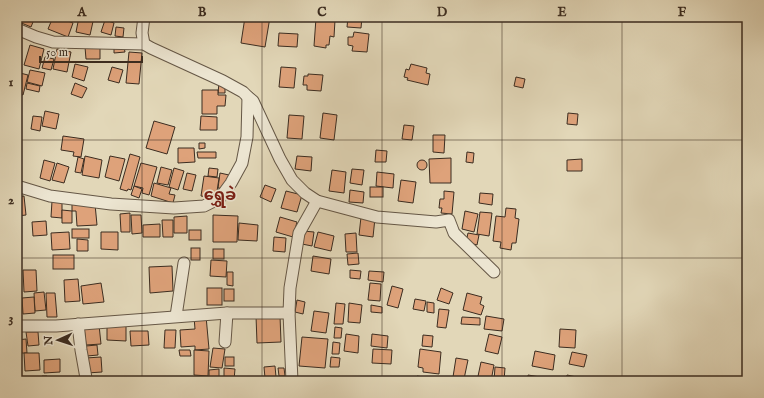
<svg xmlns="http://www.w3.org/2000/svg" width="764" height="398" viewBox="0 0 764 398" font-family="'IM FELL English','Noto Sans Myanmar',serif">
<style>
.building{fill:#dea27a;stroke:#3b2c20}
.lines{fill:none;stroke-linecap:round;stroke-linejoin:round}
.street-casing{stroke:#655746;stroke-width:13}
.street{stroke:#ece5d1;stroke-width:11}
.grid{fill:none;stroke:#3b2c20;stroke-width:1;stroke-opacity:0.55}
.labels{text-anchor:middle;dominant-baseline:central;stroke-width:3;stroke-linejoin:round;paint-order:stroke}
.quarter-label{font-size:16px;font-weight:bold;fill:#7a1f14;stroke:#ece5d1}
.neatline{fill:none;stroke:#3b2c20;stroke-width:1.5}
.grid-label{font-size:13px;text-anchor:middle;font-weight:bold;fill:#3b2c20}
</style>
<rect width="100%" height="100%" fill="#e2d7b8"/>
<filter id="stains"><feTurbulence type="fractalNoise" baseFrequency=".005" numOctaves="4"/><feColorMatrix values="0 0 0 0 .2 0 0 0 0 .09 0 0 0 0 .02 0 0 0 .5 -.17"/></filter>
<radialGradient id="worn" r=".72"><stop offset=".6" stop-color="#630" stop-opacity="0"/><stop offset="1" stop-color="#630" stop-opacity=".3"/></radialGradient>
<!-- building -->
<g class="building">
<path d="M21,17H35L31,27L19,22Z"/>
<path d="M53,17H58L73,23L68,37L48,29Z"/>
<path d="M65,17H76L73,21Z"/>
<path d="M79,17H94L90,35L76,32Z"/>
<path d="M245,17H270L265,47L241,43Z"/>
<path d="M320,17H330V20H335L334,37L330,36L329,45H326V48L314,46L316,18L320,19Z"/>
<path d="M348,17H362L361,28L347,27Z"/>
<path d="M105,20L114,23L111,35L101,32Z"/>
<path d="M116,27L124,28L123,37L115,36Z"/>
<path d="M354,32L369,34L367,52L352,51L353,46L348,45V37H353Z"/>
<path d="M17,33L22,35L17,53Z"/>
<path d="M279,33L298,34L297,47L278,46Z"/>
<path d="M30,45L44,49L39,69L24,65Z"/>
<path d="M85,47H100V59H86Z"/>
<path d="M114,47H124L125,52L114,53Z"/>
<path d="M57,49L71,52L67,72L53,69Z"/>
<path d="M129,52L142,53L139,84L126,83Z"/>
<path d="M45,57L54,59L51,70L42,68Z"/>
<path d="M75,64L88,67L84,81L72,77Z"/>
<path d="M411,64L427,68L426,73L430,74L428,85L407,80L408,78L404,77L406,69L409,70Z"/>
<path d="M112,67L123,70L119,83L108,80Z"/>
<path d="M281,67L296,68L294,88L279,87Z"/>
<path d="M30,70L45,73L42,86L27,82Z"/>
<path d="M20,73L28,75L23,95L17,93Z"/>
<path d="M308,74L323,75L321,91L307,90V85H303L304,76H308Z"/>
<path d="M516,77L525,79L523,88L514,86Z"/>
<path d="M27,83L40,86L39,92L26,89Z"/>
<path d="M75,83L87,88L82,98L71,94Z"/>
<path d="M219,83H225V93H218Z"/>
<path d="M202,90H218V95H226L225,106H217V114H202Z"/>
<path d="M45,111L59,114L56,129L42,126Z"/>
<path d="M323,113L337,115L334,140L320,138Z"/>
<path d="M568,113L578,114L577,125L567,124Z"/>
<path d="M289,115L304,116L302,139L287,138Z"/>
<path d="M33,116L42,117L40,131L31,129Z"/>
<path d="M201,116L217,117V130H200Z"/>
<path d="M154,121L175,127L167,154L146,148Z"/>
<path d="M404,125L414,126L412,140L402,139Z"/>
<path d="M433,135H445L444,153L433,152Z"/>
<path d="M63,136L84,139L81,157L73,156L74,152L61,150Z"/>
<path d="M199,143H205V148L199,149Z"/>
<path d="M178,148H194L195,162L178,163Z"/>
<path d="M376,150L387,151L386,162H375Z"/>
<path d="M197,152H216V158H198Z"/>
<path d="M467,152L474,153L473,163L466,162Z"/>
<path d="M130,154L140,157L131,190L128,189L127,191L120,189Z"/>
<path d="M85,156L102,160L99,178L82,175Z"/>
<path d="M110,156L125,159L119,181L105,177Z"/>
<path d="M297,156L312,157L311,171L295,169Z"/>
<path d="M78,157L84,159L81,173L75,172Z"/>
<path d="M451,158V183H430L429,159Z"/>
<path d="M582,159V171H567V160Z"/>
<path d="M17,160L21,161L18,174H17Z"/>
<path d="M44,160L55,163L50,181L40,178Z"/>
<circle cx="422" cy="165" r="5"/>
<path d="M57,163L69,167L64,183L52,180Z"/>
<path d="M141,163L157,167L149,195L142,193L143,188L134,186Z"/>
<path d="M161,167L172,170L168,185L157,183Z"/>
<path d="M174,168L184,171L178,190L169,187Z"/>
<path d="M209,168L218,169L217,177L208,176Z"/>
<path d="M352,169L364,170L362,185L350,183Z"/>
<path d="M332,170L346,172L344,193L329,191Z"/>
<path d="M377,172L394,174L393,188L376,186Z"/>
<path d="M187,173L196,175L192,191L183,189Z"/>
<path d="M220,173L229,175L226,189L218,188Z"/>
<path d="M204,176L219,178L216,198L201,196Z"/>
<path d="M401,180L416,182L413,203L398,201Z"/>
<path d="M154,183L171,188L169,194L175,195L173,203L151,196Z"/>
<path d="M265,185L276,189L271,202L260,197Z"/>
<path d="M134,186L142,189L139,198L131,195Z"/>
<rect x="370" y="187" width="13" height="10"/>
<path d="M350,190L364,192L363,203L349,202Z"/>
<path d="M286,191L302,195L297,212L281,208Z"/>
<path d="M444,191L454,192L452,214L441,213L442,208H439L440,199H444Z"/>
<path d="M480,193L493,194L492,205L479,203Z"/>
<path d="M24,196L26,215L17,216V197Z"/>
<path d="M52,201H62V218L51,217Z"/>
<path d="M72,202L95,204L97,225L77,226L76,211H72Z"/>
<path d="M506,208L516,209L515,218L519,219L516,243H512L511,250L500,248L501,242L493,241L496,216L505,217Z"/>
<path d="M62,210L72,211V223H62Z"/>
<path d="M465,211L478,214L474,232L462,229Z"/>
<path d="M480,212L492,213L489,236L477,234Z"/>
<path d="M130,213V232H121L120,214Z"/>
<path d="M131,215H141L142,233L132,234Z"/>
<path d="M213,215L238,216L237,242H213Z"/>
<path d="M187,216V233H174V217Z"/>
<path d="M280,217L297,222L293,237L276,232Z"/>
<path d="M361,217L375,218L373,237L359,235Z"/>
<path d="M162,220H173V237H163Z"/>
<path d="M46,221L47,235L33,236L32,222Z"/>
<path d="M239,223L258,225L257,241L238,240Z"/>
<path d="M160,224V237H143V225Z"/>
<rect x="72" y="229" width="17" height="9"/>
<rect x="189" y="230" width="12" height="10"/>
<path d="M303,231L314,232L312,246L302,244Z"/>
<path d="M69,232L70,249L52,250L51,233Z"/>
<path d="M101,232H118V250L101,249Z"/>
<path d="M318,232L334,236L331,251L314,247Z"/>
<path d="M356,233L357,252H346L345,234Z"/>
<path d="M468,233L479,235L477,245L466,242Z"/>
<path d="M274,237L286,238L285,252L273,251Z"/>
<path d="M17,239L18,258H17Z"/>
<path d="M77,239L88,240V251H77Z"/>
<rect x="191" y="248" width="9" height="12"/>
<rect x="213" y="249" width="11" height="10"/>
<path d="M358,253L359,264L348,265L347,254Z"/>
<rect x="53" y="255" width="21" height="14"/>
<path d="M313,256L331,259L329,274L311,271Z"/>
<path d="M211,260L227,261L226,277L210,276Z"/>
<path d="M172,266L173,291L150,293L149,267Z"/>
<path d="M23,270H36L37,291L24,292Z"/>
<path d="M350,270L361,271L360,279L350,278Z"/>
<path d="M17,271H19L21,290H17Z"/>
<path d="M369,271L384,272L383,282L368,280Z"/>
<path d="M227,272H233V286L227,285Z"/>
<path d="M78,279L80,301L65,302L64,280Z"/>
<path d="M101,283L104,302L83,304L81,286Z"/>
<path d="M370,283L381,284L380,301L368,300Z"/>
<path d="M392,286L403,289L398,308L387,305Z"/>
<rect x="207" y="288" width="15" height="17"/>
<path d="M441,288L453,293L449,304L437,300Z"/>
<rect x="224" y="289" width="10" height="12"/>
<path d="M44,292L46,310L35,311L34,293Z"/>
<path d="M17,293H20L21,310H17Z"/>
<path d="M46,293H55L57,317H47Z"/>
<path d="M467,293L482,297L480,304L484,306L481,315L463,310Z"/>
<path d="M34,297L35,313L23,314L22,298Z"/>
<path d="M415,299L426,301L424,311L413,309Z"/>
<path d="M297,300L305,302L303,314L295,312Z"/>
<path d="M427,302L434,303V313L427,312Z"/>
<path d="M336,303L345,304L343,324H334Z"/>
<path d="M349,303L362,305L360,323L348,322Z"/>
<path d="M371,305L382,307V313L371,312Z"/>
<path d="M439,309L449,310L446,328L437,327Z"/>
<path d="M314,311L329,313L326,333L311,331Z"/>
<path d="M206,316L209,349L195,350V346L181,347L180,330L195,329L194,317Z"/>
<path d="M256,316H280L281,342L257,343Z"/>
<path d="M486,316L504,319L502,331L484,329Z"/>
<path d="M462,317L480,318V325L461,324Z"/>
<path d="M99,325L101,344L86,345L84,326Z"/>
<path d="M107,326H126V341L107,340Z"/>
<path d="M335,327L342,328L341,338H334Z"/>
<path d="M560,329L576,330L575,348L559,347Z"/>
<path d="M165,330H176L175,348H164Z"/>
<path d="M130,331H148L149,345L131,346Z"/>
<path d="M26,332H38L39,345L28,346Z"/>
<path d="M346,334L359,336L358,353L344,351Z"/>
<path d="M372,334L388,336L387,348L371,346Z"/>
<path d="M489,334L502,337L498,354L485,351Z"/>
<path d="M423,335L433,336L432,347L422,346Z"/>
<path d="M302,337L328,339L325,368L299,366Z"/>
<path d="M26,339L27,353H17V340Z"/>
<path d="M333,342L340,343L339,354H332Z"/>
<path d="M97,345L98,355L87,356L86,346Z"/>
<path d="M213,348L225,349L222,368L210,367Z"/>
<path d="M373,349L392,350L391,364L372,363Z"/>
<path d="M420,349L441,352L439,374L423,372V368L418,367Z"/>
<path d="M179,350H190L191,356H180Z"/>
<path d="M194,350L209,351L208,376L194,375Z"/>
<path d="M535,351L555,355L553,370L532,366Z"/>
<path d="M572,352L587,355L584,367L569,364Z"/>
<path d="M24,353H39L40,370L25,371Z"/>
<path d="M101,357L102,372L87,373L86,358Z"/>
<rect x="225" y="357" width="9" height="9"/>
<path d="M331,357L340,358L339,367H330Z"/>
<path d="M456,358L468,360L464,379L453,377Z"/>
<path d="M60,359V372L44,373V360Z"/>
<path d="M481,362L494,365L491,381H477Z"/>
<path d="M275,366L276,377L265,378L264,367Z"/>
<path d="M495,367L505,368L504,381H494Z"/>
<path d="M224,368L235,369L234,380H224Z"/>
<path d="M278,368H284L285,376H279Z"/>
<path d="M219,369V380L209,381V370Z"/>
<path d="M528,375L540,377L539,381H528Z"/>
<path d="M567,375L581,378V381H566Z"/>
<path d="M42,376H47V381H43Z"/>
<path d="M417,376L435,379L434,381H416Z"/>
<path d="M314,377V381H298V378Z"/>
<rect x="328" y="378" width="10" height="3"/>
</g>
<g class="lines">
<!-- street casing -->
<g class="street-casing">
<g id="street">
<path d="M144,17L142,33L144,44"/>
<path d="M17,29L36,37L53,42L144,44L151,48L223,81L243,92L248,97L253,101L280,159L292,180L305,193L317,201L377,217L436,222L449,220L454,233L494,272"/>
<path d="M17,186L50,196L111,204L174,208L204,206L220,198L231,183L242,163L247,137L248,97"/>
<path d="M176,316L184,263"/>
<path d="M78,324L81,350L86,378"/>
<path d="M17,326H56L227,313H289"/>
<path d="M225,342L227,313"/>
<path d="M292,381L289,313L290,288L299,233L317,201"/>
</g>
</g>
<!-- street -->
<use href="#street" class="street"/>
</g>
<!-- grid -->
<path class="grid" d="M142,17V381M262,17V381M382,17V381M502,17V381M622,17V381M17,140H747M17,258H747"/>
<g class="labels">
<!-- quarter labels -->
<g class="quarter-label">
<text x="220" y="196">ရွှေခဲ</text>
</g>
</g>
<!-- margin -->
<rect width="764" height="398" fill="none" stroke="#e2d7b8" stroke-width="44"/>
<!-- north arrow -->
<g transform="translate(58 340) rotate(267)" stroke="#ece5d1" stroke-width="3" paint-order="stroke">
<path d="M0-3L7 15L0 10L-7 15Z" fill="#3b2c20"/>
<text y="-6" font-size="11" font-weight="bold" text-anchor="middle" fill="#3b2c20">N</text>
</g>
<!-- scale -->
<path d="M40 56v6h102v-6" fill="none" stroke="#3b2c20" stroke-width="2"/>
<text x="46" y="56" font-size="12" fill="#3b2c20" stroke="#ece5d1" stroke-width="3" paint-order="stroke">50 m</text>
<rect x="22" y="22" width="720" height="354" class="neatline"/>
<g class="grid-label">
<text x="82" y="16">A</text>
<text x="202" y="16">B</text>
<text x="322" y="16">C</text>
<text x="442" y="16">D</text>
<text x="562" y="16">E</text>
<text x="682" y="16">F</text>
<text x="11" y="86">1</text>
<text x="11" y="204">2</text>
<text x="11" y="322">3</text>
</g>
<rect width="100%" height="100%" filter="url(#stains)"/>
<rect width="100%" height="100%" fill="url(#worn)"/>
</svg>
